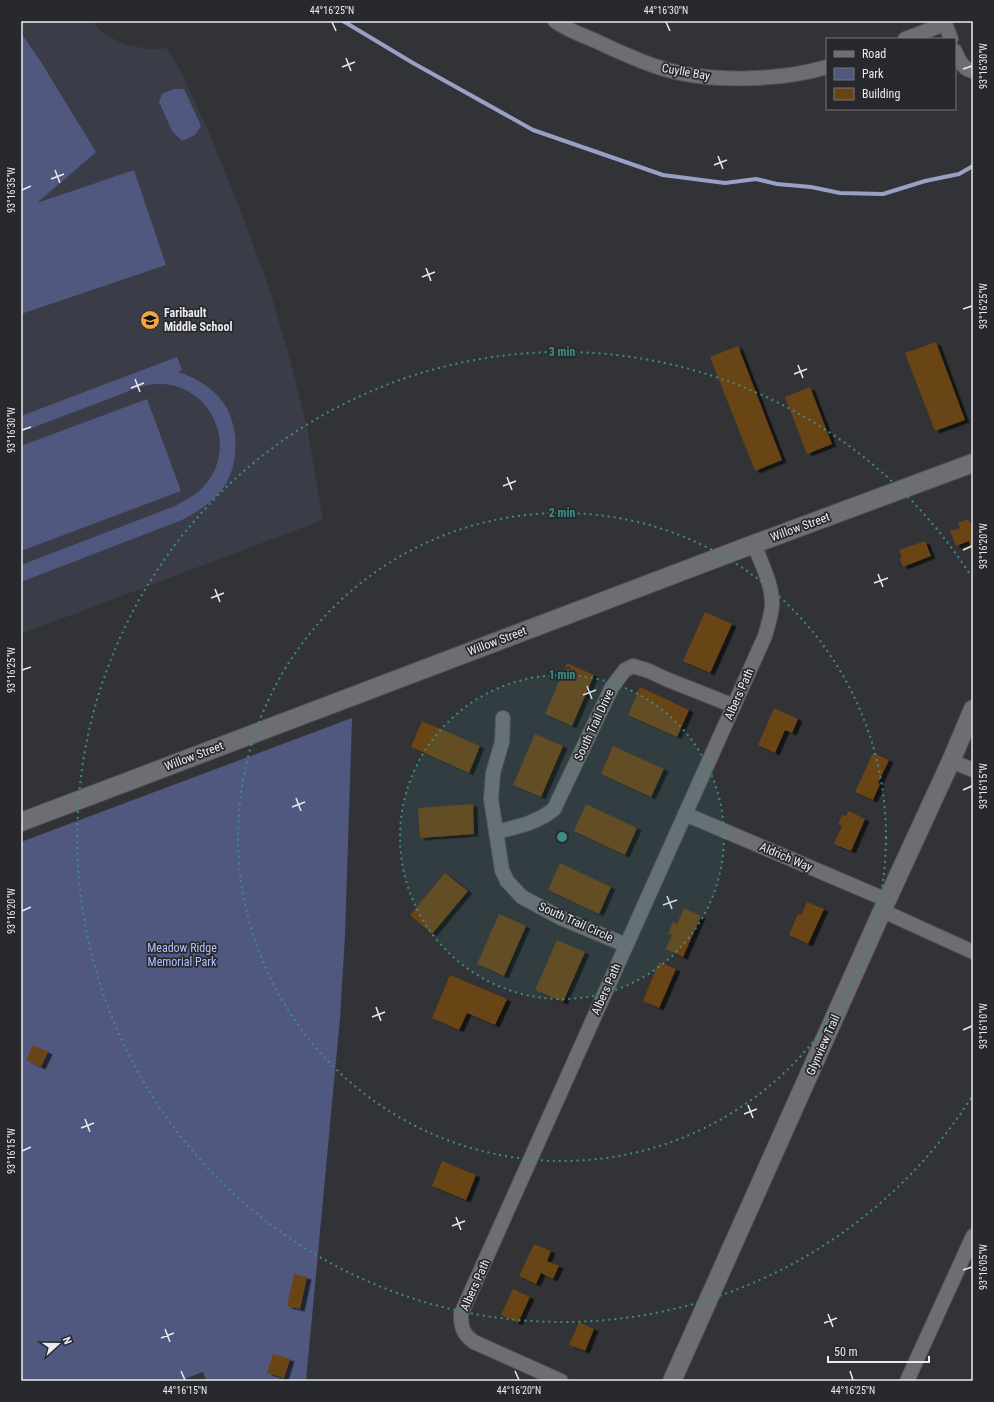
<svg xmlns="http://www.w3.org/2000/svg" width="994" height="1402" viewBox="0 0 994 1402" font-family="'Roboto Condensed',sans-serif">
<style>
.built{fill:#3a3c47}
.green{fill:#51587f}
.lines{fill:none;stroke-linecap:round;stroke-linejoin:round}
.stream{stroke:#99a0c5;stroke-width:4}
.building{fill:#694413;filter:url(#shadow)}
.minor-casing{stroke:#505055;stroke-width:16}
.tertiary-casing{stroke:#505055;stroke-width:20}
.minor{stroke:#6d6e73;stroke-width:14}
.tertiary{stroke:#6d6e73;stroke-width:18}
.ticks{fill:none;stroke:#eaebee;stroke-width:1.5}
.ring{fill:none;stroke:#3b8d88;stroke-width:2;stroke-dasharray:2 4}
.labels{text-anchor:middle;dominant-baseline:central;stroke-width:3.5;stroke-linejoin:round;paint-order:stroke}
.street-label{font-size:12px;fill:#eaebee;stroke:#28292d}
.poi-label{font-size:12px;font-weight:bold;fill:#eaebee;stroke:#28292d;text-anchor:start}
.park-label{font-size:12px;fill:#b4c1fe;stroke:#28292d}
.centre{fill:#3b8d88;stroke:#28292d;stroke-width:2}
.ring-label{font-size:12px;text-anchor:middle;font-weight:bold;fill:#3b8d88;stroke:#28292d;stroke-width:3.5;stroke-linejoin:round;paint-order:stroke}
.neatline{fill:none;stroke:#eaebee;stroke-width:1.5}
.ticks-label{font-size:10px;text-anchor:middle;fill:#eaebee}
</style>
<defs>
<filter id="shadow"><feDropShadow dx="4.5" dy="2.5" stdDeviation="0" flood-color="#0009"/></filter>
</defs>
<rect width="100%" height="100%" fill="#323337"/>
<!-- built -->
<path class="built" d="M21,21H92L104,34L126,45L150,49L166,48L181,71L213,142L238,204L268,285L289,355L307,427L323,520L21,634Z"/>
<!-- green -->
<g class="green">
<path d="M21,33L41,62L96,152L37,203L134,170L166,265L21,314Z"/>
<path d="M174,89H184L201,126L195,135L182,141L172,131L159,102L162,94Z"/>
<path d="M177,357L182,370L178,372C195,377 211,387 223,402C240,426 240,467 221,491C210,504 196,512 182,520L21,582V565L175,506C188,499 201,492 209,480C237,440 208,383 158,384C141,384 123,394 106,400C78,411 49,421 21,432V416Z"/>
<path d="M147,399L181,491L21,551V446Z"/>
<path d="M352,718L345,936L340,1018L306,1381H206L203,1372L179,1381H21V842Z"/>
</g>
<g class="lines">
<!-- stream -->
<path class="stream" d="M343,21L413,63L533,130L663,175L725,183L756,179L777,184L811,187L840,193L883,194L925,181L959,174L973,166"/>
</g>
<!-- building -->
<g class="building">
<path d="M936,342L965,420L935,431L905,353Z"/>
<path d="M738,346L782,460L755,471L710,357Z"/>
<path d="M810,387L832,444L807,454L785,397Z"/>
<path d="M968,519L970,523L973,522V545L970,546L969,541L956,546L950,531L960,528L958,523Z"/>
<path d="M925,541L931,556L903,567L900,559L902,558L899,550Z"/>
<path d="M705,612L732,624L710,673L683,661Z"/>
<path d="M567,663L594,675L572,726L545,714Z"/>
<path d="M640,687L689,710L677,737L628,715Z"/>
<path d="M774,708L798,719L792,733L785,730L775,753L758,745Z"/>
<path d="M422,721L480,746L469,773L411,747Z"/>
<path d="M535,734L563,746L541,797L513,785Z"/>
<path d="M613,746L664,769L651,797L601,774Z"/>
<path d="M873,753L889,760L878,783L880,784L873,800L855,792Z"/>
<path d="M473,804L474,834L420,838L418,808Z"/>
<path d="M586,804L637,828L625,855L574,831Z"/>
<path d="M849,811L865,819L851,851L834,844L842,826L838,824L842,815L846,816Z"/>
<path d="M560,863L611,887L599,914L548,890Z"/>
<path d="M445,873L468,891L432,934L410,915Z"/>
<path d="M807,902L824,909L808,944L789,935L798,914L801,915Z"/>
<path d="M684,908L701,916L683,957L666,949L672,935L668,934L673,922L677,924Z"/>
<path d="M499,914L526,926L504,976L477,964Z"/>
<path d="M557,940L585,952L563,1002L535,990Z"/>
<path d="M659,962L676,969L659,1008L643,1001Z"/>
<path d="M450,975L507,999L495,1025L467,1013L459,1030L432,1018Z"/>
<path d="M33,1045L48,1052L41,1067L26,1060Z"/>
<path d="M442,1161L476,1175L466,1200L432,1186Z"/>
<path d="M534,1244L551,1251L547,1261L559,1266L553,1279L541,1273L536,1284L519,1276Z"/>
<path d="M294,1274L307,1277L300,1309L287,1306Z"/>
<path d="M513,1289L530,1297L518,1323L501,1315Z"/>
<path d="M579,1322L594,1329L585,1351L569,1345Z"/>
<path d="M273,1354L290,1359L284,1378L267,1373Z"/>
</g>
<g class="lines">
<!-- minor casing -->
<g class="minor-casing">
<g id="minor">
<path d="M555,21C567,30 582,35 596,41C617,51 638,61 661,68C708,83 780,81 827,67"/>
<path d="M944,21L951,39"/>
<path d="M905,39L945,24"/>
<path d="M955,51C958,59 963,70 973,71"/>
<path d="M503,718L502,742L493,773L491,799L502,870L507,881L522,897L561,918L626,945"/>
<path d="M951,761L973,770"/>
<path d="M685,814L887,900"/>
<path d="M496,832C517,827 537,823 554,809L612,687L625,670L633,666L649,671L666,679L734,706"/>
<path d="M883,911L973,952"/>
<path d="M561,1381L474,1342C463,1334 461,1328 461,1314L765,636C768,626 771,616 772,606C773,585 761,563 754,544"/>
<path d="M907,1381L973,1236"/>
</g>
</g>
<!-- tertiary casing -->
<g class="tertiary-casing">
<g id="tertiary">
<path d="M21,822L754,544L973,463"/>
<path d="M672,1381L887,900L951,761L973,709"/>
</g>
</g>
<!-- minor -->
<use href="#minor" class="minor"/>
<!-- tertiary -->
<use href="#tertiary" class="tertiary"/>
</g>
<!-- ticks -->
<path class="ticks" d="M332,22L336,31M666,22L670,31M346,58L351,71M342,67L355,62M963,69L972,66M718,156L723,169M714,165L727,160M55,170L60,183M51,179L64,174M22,190L31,186M426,268L431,281M422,277L435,272M963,309L972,306M798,365L803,378M794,374L807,369M135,379L140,392M131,388L144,383M22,430L31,427M507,477L512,490M503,486L516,481M963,550L972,546M878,574L883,587M874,583L888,578M215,589L220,602M211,598L224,593M22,670L31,667M587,686L592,699M583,695L596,690M963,790L972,786M296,798L301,811M292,807L305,802M667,896L672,909M663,905L677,900M22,911L31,907M376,1007L381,1021M372,1017L385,1012M963,1030L972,1026M748,1105L753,1118M744,1114L757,1109M85,1119L90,1132M81,1128L94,1123M22,1151L31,1147M456,1217L461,1230M452,1226L465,1221M963,1270L972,1267M828,1314L833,1327M824,1323L837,1318M165,1329L170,1342M161,1338L174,1333M181,1371L185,1380M515,1371L519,1380M850,1371L853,1380"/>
<!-- distance rings -->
<circle cx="562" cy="837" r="162" fill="#3b8d88" fill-opacity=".12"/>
<g class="ring">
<circle cx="562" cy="837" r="162"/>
<circle cx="562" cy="837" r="324"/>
<path d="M971 1098A485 485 0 1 1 971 576"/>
</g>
<!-- icons -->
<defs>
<g id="school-disc" transform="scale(1)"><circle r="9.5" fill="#f3a442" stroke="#28292d"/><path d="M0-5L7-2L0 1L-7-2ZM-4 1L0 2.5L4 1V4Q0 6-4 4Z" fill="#111"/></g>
</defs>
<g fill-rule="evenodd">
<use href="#school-disc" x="150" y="320"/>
</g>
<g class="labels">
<!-- street labels -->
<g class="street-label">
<text transform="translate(686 72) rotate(10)">Cuylle Bay</text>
<text transform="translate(800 527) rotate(-20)">Willow Street</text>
<text transform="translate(497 641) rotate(-21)">Willow Street</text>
<text transform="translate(739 694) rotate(-66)">Albers Path</text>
<text transform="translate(594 725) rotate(-65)">South Trail Drive</text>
<text transform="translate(194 756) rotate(-21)">Willow Street</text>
<text transform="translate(786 857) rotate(23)">Aldrich Way</text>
<text transform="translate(576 922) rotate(24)">South Trail Circle</text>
<text transform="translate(606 989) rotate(-66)">Albers Path</text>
<text transform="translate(823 1045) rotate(-66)">Glynview Trail</text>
<text transform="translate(475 1285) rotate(-66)">Albers Path</text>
</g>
<!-- poi labels -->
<g class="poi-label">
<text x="164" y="313">Faribault<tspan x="164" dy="14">Middle School</tspan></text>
</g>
<!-- park labels -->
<g class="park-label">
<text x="182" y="948">Meadow Ridge<tspan x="182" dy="14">Memorial Park</tspan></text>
</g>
</g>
<circle cx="562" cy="837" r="6" class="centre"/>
<g class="ring-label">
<text x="562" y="356">3 min</text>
<text x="562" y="517">2 min</text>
<text x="562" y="679">1 min</text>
</g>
<!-- border -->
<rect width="994" height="1402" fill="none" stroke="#28292d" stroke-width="44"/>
<!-- legend -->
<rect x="826" y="38" width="130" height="72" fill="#28292d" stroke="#76777a"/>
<rect x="834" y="51" width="20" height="6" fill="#6d6e73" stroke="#76777a"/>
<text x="862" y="58" font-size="12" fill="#eaebee">Road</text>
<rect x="834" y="68" width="20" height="12" fill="#51587f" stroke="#76777a"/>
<text x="862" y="78" font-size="12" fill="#eaebee">Park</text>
<rect x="834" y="88" width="20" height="12" fill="#694413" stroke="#76777a"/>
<text x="862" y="98" font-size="12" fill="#eaebee">Building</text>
<!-- north arrow -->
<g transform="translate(58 1344) rotate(69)" stroke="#28292d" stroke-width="3" paint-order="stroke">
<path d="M0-3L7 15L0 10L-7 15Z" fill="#eaebee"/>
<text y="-6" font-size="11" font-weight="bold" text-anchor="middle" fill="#eaebee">N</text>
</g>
<!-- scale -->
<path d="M828 1356v6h101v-6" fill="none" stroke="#eaebee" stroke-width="2"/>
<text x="834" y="1356" font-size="12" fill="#eaebee" stroke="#28292d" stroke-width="3" paint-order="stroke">50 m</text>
<rect x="22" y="22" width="950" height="1358" class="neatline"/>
<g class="ticks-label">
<text x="332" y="14">44°16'25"N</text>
<text x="666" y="14">44°16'30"N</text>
<text transform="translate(983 66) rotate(-90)" y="4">93°16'30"W</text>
<text transform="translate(11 190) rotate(-90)" y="4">93°16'35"W</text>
<text transform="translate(983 306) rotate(-90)" y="4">93°16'25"W</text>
<text transform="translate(11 430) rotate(-90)" y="4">93°16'30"W</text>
<text transform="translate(983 546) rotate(-90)" y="4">93°16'20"W</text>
<text transform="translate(11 670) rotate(-90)" y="4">93°16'25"W</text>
<text transform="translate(983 786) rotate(-90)" y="4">93°16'15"W</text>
<text transform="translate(11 911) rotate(-90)" y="4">93°16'20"W</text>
<text transform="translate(983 1026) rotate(-90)" y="4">93°16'10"W</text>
<text transform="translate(11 1151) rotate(-90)" y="4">93°16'15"W</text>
<text transform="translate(983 1267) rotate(-90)" y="4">93°16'05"W</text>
<text x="185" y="1394">44°16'15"N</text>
<text x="519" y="1394">44°16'20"N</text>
<text x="853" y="1394">44°16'25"N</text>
</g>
</svg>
